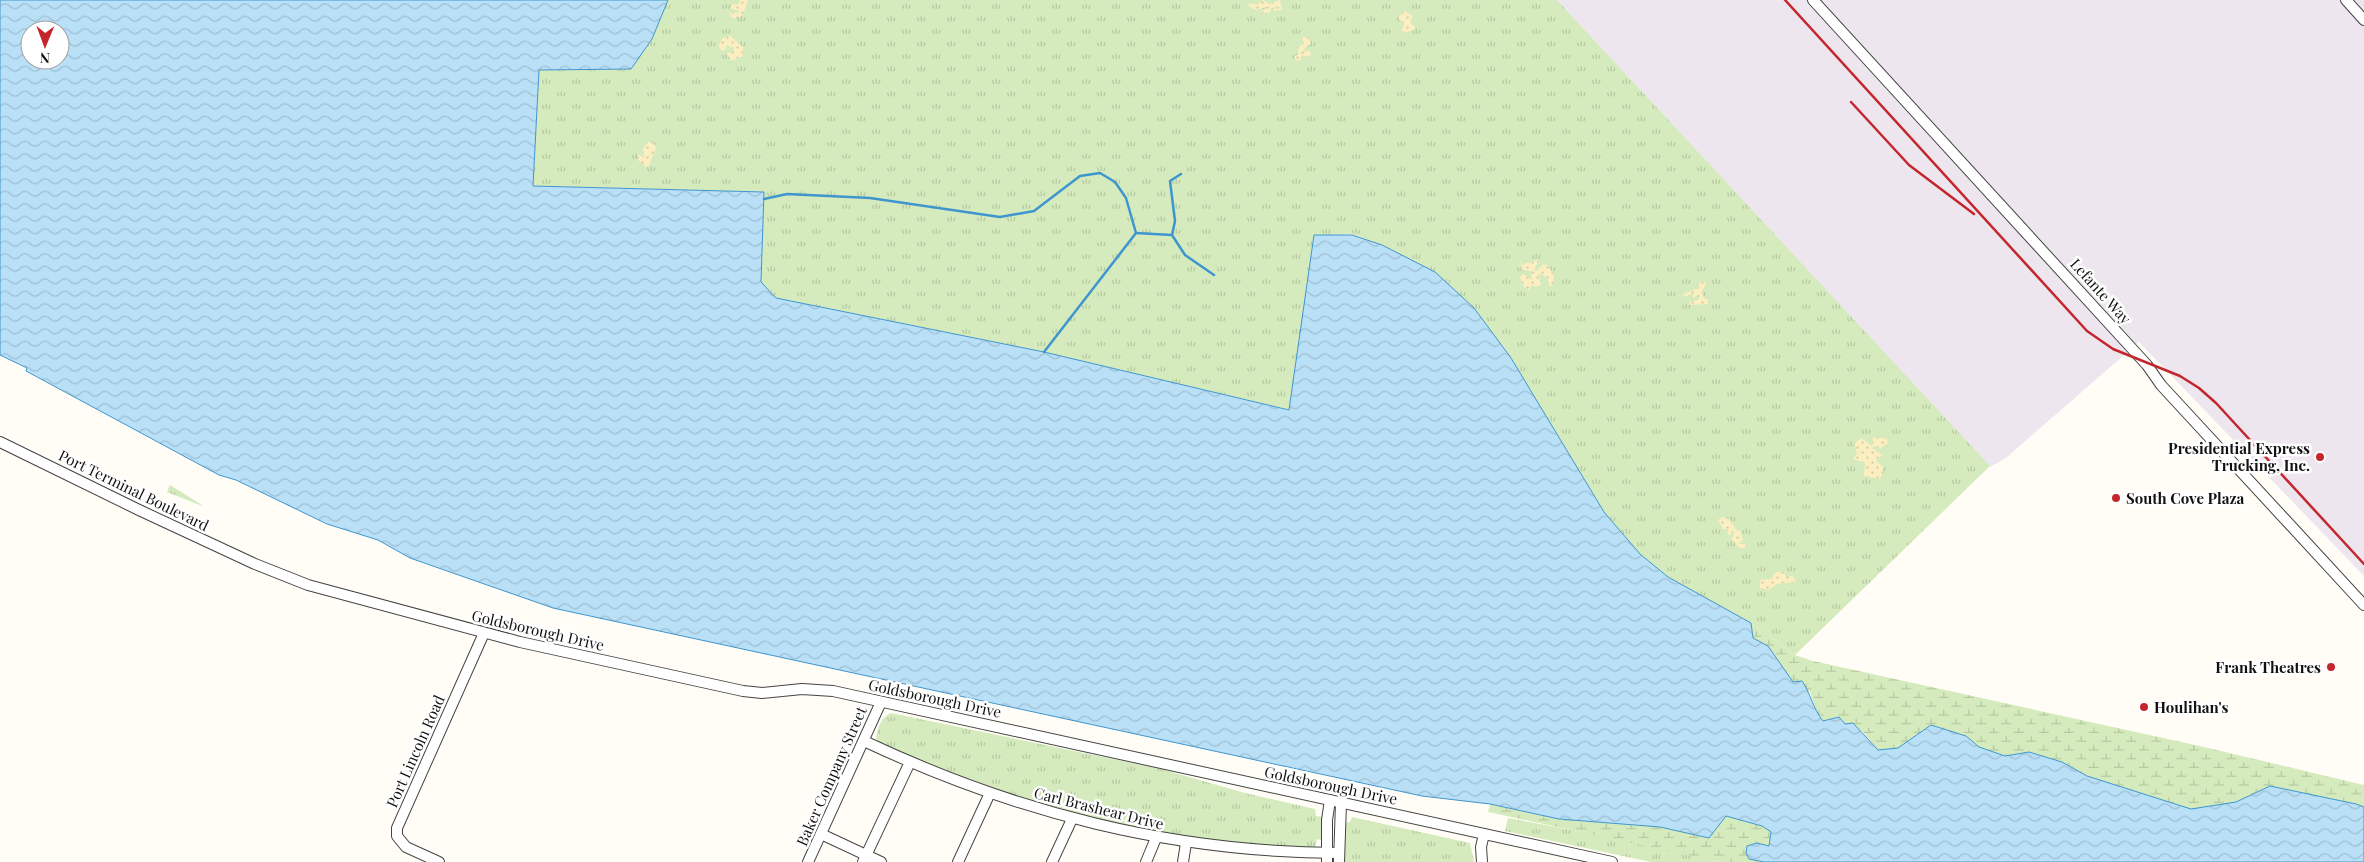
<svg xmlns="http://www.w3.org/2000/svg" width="2364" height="862" viewBox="0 0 2364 862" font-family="'Playfair Display',serif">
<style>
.industrial{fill:#eee6ef}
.grass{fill:url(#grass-tufts)}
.wetland{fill:url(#wetland-marsh)}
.sand{fill:url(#sand-dots)}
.water{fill:url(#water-waves);stroke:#3f96cf;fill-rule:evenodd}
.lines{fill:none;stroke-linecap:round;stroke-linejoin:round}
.stream{stroke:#3f96cf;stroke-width:2.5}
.minor-casing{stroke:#444;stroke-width:12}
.minor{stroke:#fff;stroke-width:10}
.rail{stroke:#c4262e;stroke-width:2.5}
.poi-dot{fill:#c4262e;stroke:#fff;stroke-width:2}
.labels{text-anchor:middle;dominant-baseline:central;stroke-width:5;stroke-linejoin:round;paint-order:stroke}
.street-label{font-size:15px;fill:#111;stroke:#fff}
.poi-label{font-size:15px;font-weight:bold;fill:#111;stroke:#fff;text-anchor:end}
</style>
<defs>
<pattern id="grass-tufts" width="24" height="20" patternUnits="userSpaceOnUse" patternTransform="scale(1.25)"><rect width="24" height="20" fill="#d5ebbd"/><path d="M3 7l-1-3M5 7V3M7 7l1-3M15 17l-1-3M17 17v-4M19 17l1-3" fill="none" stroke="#b6c8a1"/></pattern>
<pattern id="wetland-marsh" width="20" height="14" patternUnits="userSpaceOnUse" patternTransform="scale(1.25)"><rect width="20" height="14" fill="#d5ebbd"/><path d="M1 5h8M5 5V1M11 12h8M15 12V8" fill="none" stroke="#b6c8a1"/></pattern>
<pattern id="sand-dots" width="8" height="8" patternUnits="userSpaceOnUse" patternTransform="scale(1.25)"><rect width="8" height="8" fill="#fbeec1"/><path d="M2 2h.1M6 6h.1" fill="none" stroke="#d6cba5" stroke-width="1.8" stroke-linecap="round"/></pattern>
<pattern id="water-waves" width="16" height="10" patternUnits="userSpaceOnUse" patternTransform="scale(1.25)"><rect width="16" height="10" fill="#b9e0f7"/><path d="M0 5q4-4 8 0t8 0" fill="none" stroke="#9ebfd3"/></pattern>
</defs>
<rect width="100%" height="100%" fill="#fffdf5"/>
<!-- industrial -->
<path class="industrial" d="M1557,0H2364V576L2139,342L2006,458L1990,467Z"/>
<!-- grass -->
<g class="grass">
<path d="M668,0H1557L1990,466L1795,655L1751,623L1668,577L1640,554L1604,512L1511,358L1474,308L1382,245L1351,234L1314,236L1290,410L1044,352L776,298L761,283L764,192L533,186L539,70L631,69L652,39Z"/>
<path d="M170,485L202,505V506L167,492Z"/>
<path d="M891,713L1161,769L1245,793L1315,809L1316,816L1323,817L1321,840L1317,839L1315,847C1173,853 1008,800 879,742L876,738C878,727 881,717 891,713Z"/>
<path d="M1352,817L1470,843L1474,862H1344V823L1350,822Z"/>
<path d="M1508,818L1609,837L1720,862H1651L1505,831Z"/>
</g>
<!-- wetland -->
<g class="wetland">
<path d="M1751,623L1795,655L1813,661L2204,747L2364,785V807L2270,786L2236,802L2191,810L2087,776L2062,762L2029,752L2005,756L1979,747L1966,736L1931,725L1898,748L1878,750L1862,731L1845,724L1839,717L1823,721L1817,713L1810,692L1793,683L1768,646L1753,638Z"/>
<path d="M1490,804L1559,819L1660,827L1709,838L1726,816L1762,826L1771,833L1769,846L1757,843L1749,859L1764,862H1720L1488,812Z"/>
</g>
<!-- sand -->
<g class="sand">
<path d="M740,0H748L743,14L739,18H732L729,12L738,13L739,11L730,8L733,4L738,5Z"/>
<path d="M1263,0L1269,4L1280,0L1282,10L1274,11V9L1281,7L1271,8L1270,13L1267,12L1263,14L1260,12L1266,9V7L1256,10L1248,6L1250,3L1257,5Z"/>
<path d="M1404,11L1413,16L1410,22L1415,27L1414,30L1404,33L1401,31L1404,24L1398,18Z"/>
<path d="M729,35L743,47V56L732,61L726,53L734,52V48L726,45V49L723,51L718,48L721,40Z"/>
<path d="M1307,36L1311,43L1303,50L1306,52L1309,50L1311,55L1306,57L1302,55L1300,61L1295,60V56L1299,54L1297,47L1304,44L1302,38Z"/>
<path d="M648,142H653L656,148L649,166L646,167L637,159V156L639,154L644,158L643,148Z"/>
<path d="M1537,259V264L1534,270L1537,271L1543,264L1547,265L1553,273L1554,282L1550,287L1547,277L1538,273L1541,285L1536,287L1532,285L1529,290L1524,287L1520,277L1523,274L1532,280L1531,271L1522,270L1520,260L1523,266L1525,263H1532Z"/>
<path d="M1700,282L1707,283L1702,291L1704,299L1708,297V304L1690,305L1689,302L1698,300L1700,296L1698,295L1693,298V293L1685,297L1683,294L1698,288Z"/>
<path d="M1873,437L1887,439L1888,443L1880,449L1875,446L1872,448L1882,455L1876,461L1883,467V474L1880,479L1864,476L1865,463L1853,459L1857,453L1854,444L1861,438L1872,446Z"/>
<path d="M1722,517L1729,519L1737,531L1740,530L1743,540L1739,544H1745V548H1739L1731,538L1734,536L1733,530H1732V534L1728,535V529H1723L1718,520Z"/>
<path d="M1776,572H1784L1786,577L1793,576L1796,582L1777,584L1769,590L1760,588V580L1771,579Z"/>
</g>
<!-- water -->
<path class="water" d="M0,0H668L652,39L631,69L539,70L533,186L764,192L761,282L776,298L1044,352L1289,410L1314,235H1352L1382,245L1435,272L1474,308L1511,358L1604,512L1640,554L1668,577L1751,623L1753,638L1768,646L1793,682L1802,681C1811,694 1813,709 1823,721L1839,717L1845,724L1853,723L1878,750L1898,748L1931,725L1966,736L1979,747L2005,756L2029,752L2062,762L2087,776L2191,809L2236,802L2270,786L2356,804L2364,807V862H1764L1749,859L1746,853L1747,846L1757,843L1769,846L1771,832L1762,826L1726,816L1709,838L1660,827L1559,819L1490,804L1422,796L553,608L410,558L378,540L327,524L236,480L219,475L26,371L27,368L0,355ZM30,30H60V60H30Z"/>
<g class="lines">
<!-- stream -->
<g class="stream">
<path d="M764,199L787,194L870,198L1000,217L1034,211L1080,176L1100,173L1115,182L1126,198L1136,233L1044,352"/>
<path d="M1136,233L1172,235L1185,255L1214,275"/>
<path d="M1172,235L1175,221L1170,181L1181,174"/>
</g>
<!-- minor casing -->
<g class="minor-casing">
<g id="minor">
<path d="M1813,0L2147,365L2161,385L2364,605"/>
<path d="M2346,0L2364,20"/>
<path d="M0,442L139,510L255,564L308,585L520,642L743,691L762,693L802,689L833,691L1612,862"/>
<path d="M864,741C1017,813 1170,852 1339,853"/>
<path d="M821,834L881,862"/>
<path d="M439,862L406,847L397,836V828L484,633"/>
<path d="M808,862L881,702"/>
<path d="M863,862L910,762"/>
<path d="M958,862L990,793"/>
<path d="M1052,862L1072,819"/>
<path d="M1146,862L1156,838"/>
<path d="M1183,862L1186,843"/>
<path d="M1327,862V820L1330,800"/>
<path d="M1339,862L1341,803"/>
<path d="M1482,862L1481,847L1484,834"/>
</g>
</g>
<!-- minor -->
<use href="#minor" class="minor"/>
<!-- rail -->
<g class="rail">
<path d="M1785,0L2087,331L2113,349L2180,376L2199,388L2216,403L2364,564"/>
<path d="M1851,102L1909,165L1974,214"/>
</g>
</g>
<!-- markers -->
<g class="poi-dot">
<circle cx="2320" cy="457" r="5"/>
<circle cx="2116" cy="498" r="5"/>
<circle cx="2331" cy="667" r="5"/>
<circle cx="2144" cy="707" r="5"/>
</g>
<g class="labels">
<!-- street labels -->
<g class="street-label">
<text transform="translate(2101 291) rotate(48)">Lefante Way</text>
<text transform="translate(134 490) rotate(26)">Port Terminal Boulevard</text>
<text transform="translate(538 630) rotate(13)">Goldsborough Drive</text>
<text transform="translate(935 698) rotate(12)">Goldsborough Drive</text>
<text transform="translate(415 751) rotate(-66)">Port Lincoln Road</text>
<text transform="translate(831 776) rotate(-66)">Baker Company Street</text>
<text transform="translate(1331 785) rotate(12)">Goldsborough Drive</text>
<text transform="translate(1099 808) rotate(14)">Carl Brashear Drive</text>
</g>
<!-- poi labels -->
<g class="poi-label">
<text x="2310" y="448">Presidential Express<tspan x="2310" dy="17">Trucking, Inc.</tspan></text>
<text x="2126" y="498" text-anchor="start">South Cove Plaza</text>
<text x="2321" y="667">Frank Theatres</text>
<text x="2154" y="707" text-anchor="start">Houlihan's</text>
</g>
</g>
<!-- north arrow -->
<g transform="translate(45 45) rotate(181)"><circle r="24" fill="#ffffff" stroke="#a0a0a0"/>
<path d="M0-4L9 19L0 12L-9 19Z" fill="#c4262e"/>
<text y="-8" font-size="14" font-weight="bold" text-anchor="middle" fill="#111111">N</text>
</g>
</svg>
